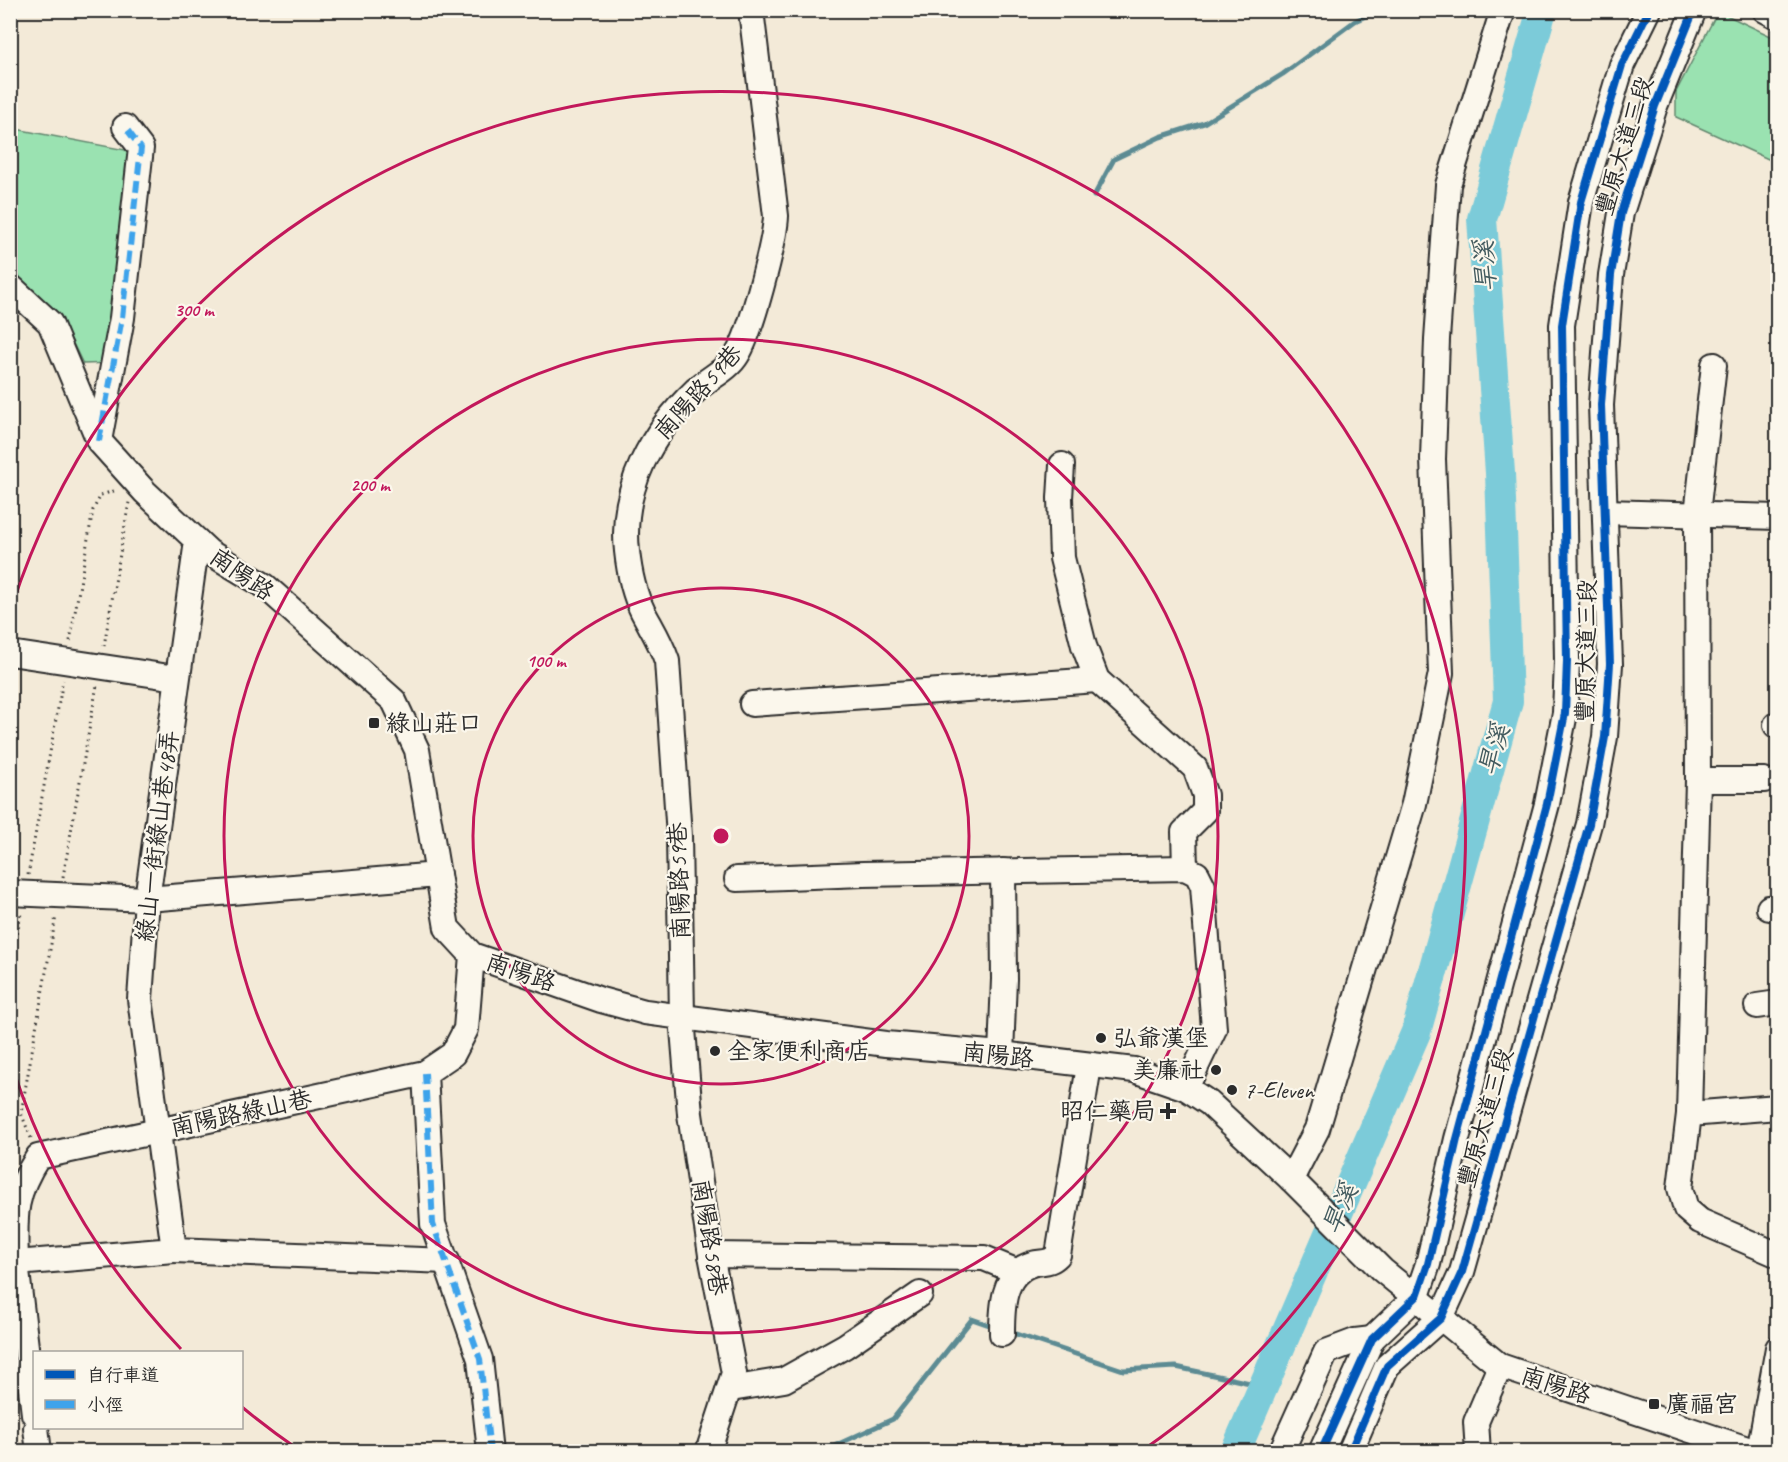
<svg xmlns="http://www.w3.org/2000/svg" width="1788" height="1462" viewBox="0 0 1788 1462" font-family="Caveat,'LXGW WenKai TC',sans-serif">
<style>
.green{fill:#9ae2b1;stroke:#62866e;stroke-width:1.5}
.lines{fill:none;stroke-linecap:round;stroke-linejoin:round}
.stream{stroke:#5c8b93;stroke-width:5}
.river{stroke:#7ccbd9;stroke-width:30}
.minor-casing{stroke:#2b2b2b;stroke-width:28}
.path{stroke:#2b2b2b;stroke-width:3;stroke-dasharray:1.5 4.5;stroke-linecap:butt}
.minor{stroke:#fbf7ec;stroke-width:24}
.quiet{stroke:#3ea3eb;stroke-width:6;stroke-dasharray:12 6;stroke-linecap:butt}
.cycleway-casing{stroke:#fbf7ec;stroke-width:11}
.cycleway{stroke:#0057b8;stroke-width:8}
.ring{fill:none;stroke:#c2185b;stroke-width:3}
.poi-dot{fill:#2b2b2b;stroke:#fbf7ec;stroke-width:2}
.labels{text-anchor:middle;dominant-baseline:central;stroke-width:4.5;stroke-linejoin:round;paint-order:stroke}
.street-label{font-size:24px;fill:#2b2b2b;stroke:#fbf7ec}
.poi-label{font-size:24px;fill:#2b2b2b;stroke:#fbf7ec;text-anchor:start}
.water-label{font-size:26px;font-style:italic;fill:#435b5f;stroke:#fbf7ec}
.centre{fill:#c2185b;stroke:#fbf7ec;stroke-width:3}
.ring-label{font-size:18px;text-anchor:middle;font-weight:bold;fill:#c2185b;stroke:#fbf7ec;stroke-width:4.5;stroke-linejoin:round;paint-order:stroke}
</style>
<rect width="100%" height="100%" fill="#f3ead8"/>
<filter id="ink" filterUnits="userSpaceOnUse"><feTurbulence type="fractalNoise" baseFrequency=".0167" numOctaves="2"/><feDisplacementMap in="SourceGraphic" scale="12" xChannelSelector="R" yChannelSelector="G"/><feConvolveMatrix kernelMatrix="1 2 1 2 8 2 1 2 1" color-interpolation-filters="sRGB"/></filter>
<g filter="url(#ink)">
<!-- green -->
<g class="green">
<path d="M1718,11L1777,39V163L1676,117V92Z"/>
<path d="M16,129L136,152L113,363L83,364L65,327L11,272L10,182Z"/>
</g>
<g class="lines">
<!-- stream -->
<g class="stream">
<path d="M1094,196L1114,159L1160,137L1204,123L1283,74L1355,21L1378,10"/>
<path d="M1010,1332L1123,1370L1176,1367L1264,1386"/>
<path d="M810,1452L832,1447L893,1419L972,1319L995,1327"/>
</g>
<!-- river -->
<path class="river" d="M1235,1452L1416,1032L1508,701L1500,473L1482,219L1542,10"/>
<!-- minor casing -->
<g class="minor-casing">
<g id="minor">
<path d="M1765,10L1778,17"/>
<path d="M10,286L50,323L99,441L145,492L209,552L265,586L394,701L417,750L447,928L472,955L601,1000L645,1012L886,1044L1001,1054L1134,1070L1186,1088L1209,1103L1291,1179L1382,1270L1500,1366L1756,1452"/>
<path d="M1714,365L1697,514L1698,780L1689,1114L1680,1188L1686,1209L1700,1221L1778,1255"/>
<path d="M99,441L122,318L141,148L125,127"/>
<path d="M1062,465L1060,498L1062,558L1084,646L1097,680L1195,768L1205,795V811L1184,832L1185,868"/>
<path d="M1605,512L1778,517"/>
<path d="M10,653L176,678"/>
<path d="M752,704L1097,680"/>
<path d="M1776,725H1778"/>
<path d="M1698,780H1764"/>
<path d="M737,879L863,874L1185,868L1197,874L1203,886L1214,1029L1186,1088"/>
<path d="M10,893L147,899L438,875"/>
<path d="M1769,908L1778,907"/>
<path d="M1757,1006L1778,1003"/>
<path d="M1001,1054L1004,979L1003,871"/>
<path d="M425,1073L433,1224L480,1359L490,1452"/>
<path d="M1689,1114L1778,1107"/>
<path d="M1291,1179L1317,1129L1414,804L1441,673L1433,459L1437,339L1448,185L1503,10"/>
<path d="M174,1250L447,1261"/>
<path d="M711,1255L984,1258L1018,1272"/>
<path d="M10,1263H16C15,1217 12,1197 38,1157L425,1073L453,1054L466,1029L472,955"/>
<path d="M1002,1334C1002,1309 1002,1273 1032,1264C1044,1261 1049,1264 1058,1255L1089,1066"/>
<path d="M731,1389L784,1380L845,1346L920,1294"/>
<path d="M34,1414L16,1263L174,1250L140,999L147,899L197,541"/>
<path d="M36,1428L39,1452"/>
<path d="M708,1452L734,1373L711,1255L690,1114L682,1017L679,836L667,661C661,643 652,629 643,612C634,594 629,570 627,551C620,488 652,432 696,390C708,378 728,370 737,355C751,334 775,241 776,216L751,10"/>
<path d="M1281,1452L1326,1352L1355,1341L1372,1339"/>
<path d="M1321,1452L1372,1339L1417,1296L1428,1264L1457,1139L1547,804L1565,713L1567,661L1562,325L1581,202L1622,65L1649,10"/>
<path d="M1350,1452L1387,1366L1441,1318L1462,1272L1589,824L1605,737L1610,664L1601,405L1611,275L1621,213L1655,106L1694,10"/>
<path d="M1478,1452L1476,1422L1500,1366"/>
<path d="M1759,1452L1778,1348"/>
</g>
</g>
<!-- path -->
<g class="path">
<path d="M70,641L93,510L101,495L117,490"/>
<path d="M104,646L129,502"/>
<path d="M28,875L63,680"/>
<path d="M63,877L97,685"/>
<path d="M10,975L21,913"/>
<path d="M10,1115L21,1113"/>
<path d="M31,1138L21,1113L56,916"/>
</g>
<!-- minor -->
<use href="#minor" class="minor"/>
<!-- quiet -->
<g class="quiet">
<path d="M99,441L122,318L141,148L125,127"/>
<path d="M1776,725H1778"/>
<path d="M425,1073L433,1224L480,1359L490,1452"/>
</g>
<!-- cycleway casing -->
<g class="cycleway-casing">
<g id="cycleway">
<path d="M1321,1452L1372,1339L1417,1296L1428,1264L1457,1139L1547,804L1565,713L1567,661L1562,325L1581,202L1622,65L1649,10"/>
<path d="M1350,1452L1387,1366L1441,1318L1462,1272L1589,824L1605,737L1610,664L1601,405L1611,275L1621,213L1655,106L1694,10"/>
</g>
</g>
<!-- cycleway -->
<use href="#cycleway" class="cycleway"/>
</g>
</g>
<!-- distance rings -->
<g class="ring">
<circle cx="721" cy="836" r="248"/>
<circle cx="721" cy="836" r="497"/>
<path d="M299 1450A745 745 0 0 1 242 1407M181 1349A745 745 0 0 1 12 1066M12 606A745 745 0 1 1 1143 1450"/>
</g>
<!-- markers -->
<g class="poi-dot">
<rect x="368" y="717" width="12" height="12" rx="3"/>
<circle cx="1101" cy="1038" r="6"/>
<circle cx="715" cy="1051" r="6"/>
<circle cx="1216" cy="1070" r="6"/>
<circle cx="1232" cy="1090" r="6"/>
<path d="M1165 1102h6v6h6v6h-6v6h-6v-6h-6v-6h6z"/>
<rect x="1648" y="1398" width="12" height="12" rx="3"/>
</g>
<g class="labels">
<!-- street labels -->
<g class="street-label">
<text transform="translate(1624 146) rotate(-73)">豐原大道三段</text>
<text transform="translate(698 392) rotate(-48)">南陽路59巷</text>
<text transform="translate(242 574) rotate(35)">南陽路</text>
<text transform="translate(1586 651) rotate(-89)">豐原大道三段</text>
<text transform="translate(157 836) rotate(-83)">綠山一街綠山巷48弄</text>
<text transform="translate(679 881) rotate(-92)">南陽路59巷</text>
<text transform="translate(521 972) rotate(19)">南陽路</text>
<text transform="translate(998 1055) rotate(6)">南陽路</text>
<text transform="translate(241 1113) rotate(-12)">南陽路綠山巷</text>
<text transform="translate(1485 1118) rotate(-74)">豐原大道三段</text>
<text transform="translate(710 1237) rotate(81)">南陽路58巷</text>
<text transform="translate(1556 1385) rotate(18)">南陽路</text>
</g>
<!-- poi labels -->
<g class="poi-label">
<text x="386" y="723">綠山莊口</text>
<text x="1113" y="1038">弘爺漢堡</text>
<text x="727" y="1051">全家便利商店</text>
<text x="1204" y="1070" text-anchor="end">美廉社</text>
<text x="1244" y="1090">7-Eleven</text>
<text x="1156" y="1111" text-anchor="end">昭仁藥局</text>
<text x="1666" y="1404">廣福宮</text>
</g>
<!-- water labels -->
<g class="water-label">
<text transform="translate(1485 266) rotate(-94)">旱溪</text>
<text transform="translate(1494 750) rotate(-74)">旱溪</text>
<text transform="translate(1340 1209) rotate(-67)">旱溪</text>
</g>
</g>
<circle cx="721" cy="836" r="9" class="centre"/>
<g class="ring-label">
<text x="194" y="316">300 m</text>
<text x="370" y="491">200 m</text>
<text x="546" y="667">100 m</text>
</g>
<!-- margin -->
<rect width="1788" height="1462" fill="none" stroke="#fbf7ec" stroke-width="36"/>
<rect x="18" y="18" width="1752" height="1426" fill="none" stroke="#2b2b2b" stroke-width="2" filter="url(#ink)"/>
<!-- legend -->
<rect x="33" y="1351" width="210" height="78" fill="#fbf7ec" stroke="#a8a59f" stroke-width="1.5"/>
<rect x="45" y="1370" width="30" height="9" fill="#0057b8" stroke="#a8a59f" stroke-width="1.5"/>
<text x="87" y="1381" font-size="18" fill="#2b2b2b">自行車道</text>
<rect x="45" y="1400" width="30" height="9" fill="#3ea3eb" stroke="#a8a59f" stroke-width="1.5"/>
<text x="87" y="1411" font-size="18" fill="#2b2b2b">小徑</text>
</svg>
